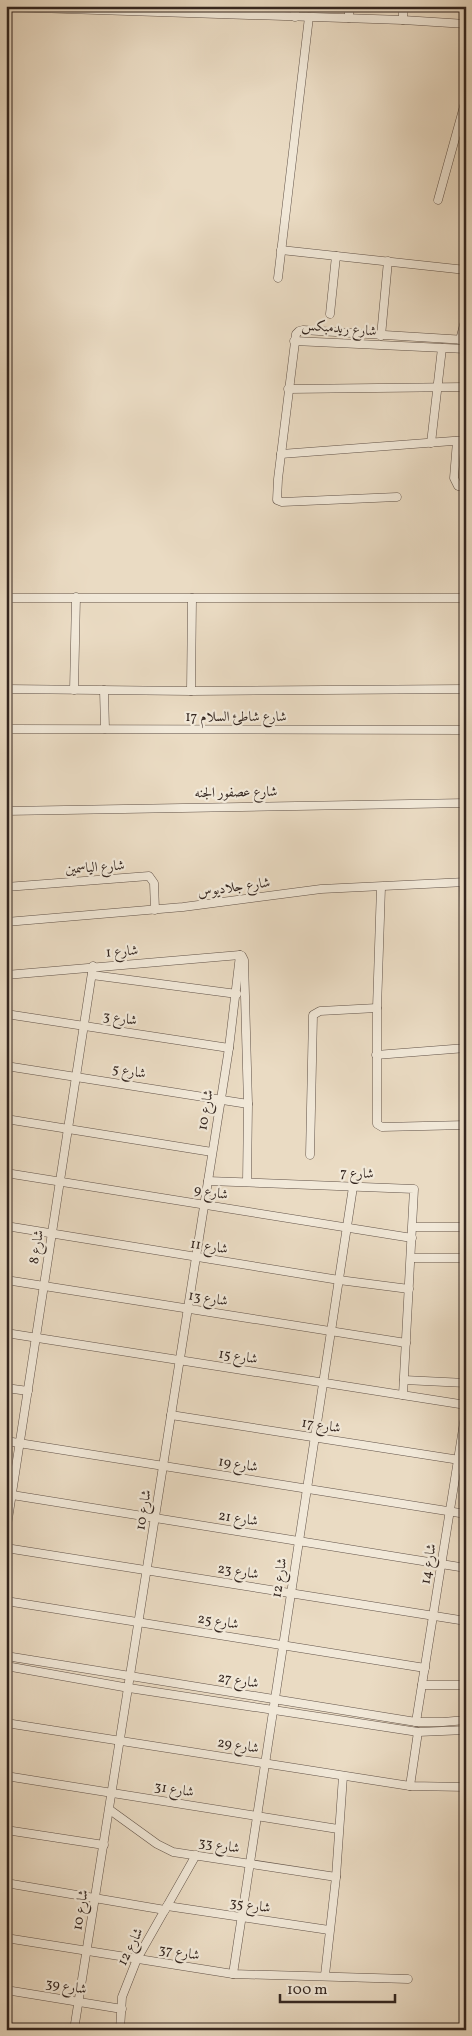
<svg xmlns="http://www.w3.org/2000/svg" width="472" height="2036" viewBox="0 0 472 2036" font-family="Vollkorn,Amiri,serif">
<style>
.lines{fill:none;stroke-linecap:round;stroke-linejoin:round}
.minor-casing{stroke:#615248;stroke-width:9}
.minor{stroke:#f1e8d8;stroke-width:8}
.labels{text-anchor:middle;dominant-baseline:central;stroke-width:4.5;stroke-linejoin:round;paint-order:stroke}
.street-label{font-size:14px;fill:#33251f;stroke:#f1e8d8}
</style>
<rect width="100%" height="100%" fill="#eadbc3"/>
<filter id="stains"><feTurbulence type="fractalNoise" baseFrequency=".004" numOctaves="4"/><feColorMatrix values="0 0 0 0 .2 0 0 0 0 .09 0 0 0 0 .02 0 0 0 .5 -.17"/></filter>
<radialGradient id="worn" r=".72"><stop offset=".6" stop-color="#630" stop-opacity="0"/><stop offset="1" stop-color="#630" stop-opacity=".3"/></radialGradient>
<g class="lines">
<!-- minor casing -->
<g class="minor-casing">
<g id="minor">
<path d="M403,6V20"/>
<path d="M6,7L403,20L466,24"/>
<path d="M295,17V6"/>
<path d="M349,18V6"/>
<path d="M438,200L466,99"/>
<path d="M281,250L466,270"/>
<path d="M278,278L309,17"/>
<path d="M330,314L336,256"/>
<path d="M381,336L388,261"/>
<path d="M460,340L466,317"/>
<path d="M294,341L466,349"/>
<path d="M288,389L466,387"/>
<path d="M457,441L454,478L458,486L466,487"/>
<path d="M431,443L442,348"/>
<path d="M281,454L466,440"/>
<path d="M397,497L282,502L277,500L278,479L296,334L299,331L303,330L466,340"/>
<path d="M6,598H466"/>
<path d="M6,689L191,691L466,689"/>
<path d="M74,690L76,597"/>
<path d="M104,690L105,729"/>
<path d="M191,691L192,598"/>
<path d="M6,729L466,730"/>
<path d="M6,811L466,803"/>
<path d="M464,882L466,987"/>
<path d="M6,887L149,876L154,883L155,910"/>
<path d="M381,887L377,1008V1124L382,1127L466,1125"/>
<path d="M6,922L183,907L321,889L466,882"/>
<path d="M242,956L244,960L248,1104L247,1182"/>
<path d="M6,975L240,955"/>
<path d="M92,975L237,994"/>
<path d="M6,1014L229,1048"/>
<path d="M376,1055L466,1048"/>
<path d="M6,1066L248,1104"/>
<path d="M6,1119L212,1152"/>
<path d="M310,1155L313,1015L320,1011L377,1008"/>
<path d="M6,1173L412,1238"/>
<path d="M208,1181L414,1189L403,1395"/>
<path d="M6,1226L339,1280L409,1289"/>
<path d="M413,1227H466"/>
<path d="M411,1258H466"/>
<path d="M6,1280L406,1343"/>
<path d="M6,1333L466,1405"/>
<path d="M404,1380L466,1383"/>
<path d="M6,1388L28,1391"/>
<path d="M171,1415L466,1461"/>
<path d="M6,1441L466,1514"/>
<path d="M6,1494L466,1568"/>
<path d="M6,1532L93,966"/>
<path d="M6,1548L466,1621"/>
<path d="M6,1601L425,1668"/>
<path d="M6,1656L416,1722H443L466,1720"/>
<path d="M6,1666L129,1688L418,1732L466,1730"/>
<path d="M422,1685H466"/>
<path d="M416,1722L466,1410"/>
<path d="M6,1723L410,1786L466,1787"/>
<path d="M6,1776L338,1829"/>
<path d="M410,1786L418,1732"/>
<path d="M110,1810L157,1844L173,1852L336,1877"/>
<path d="M6,1830L104,1845"/>
<path d="M6,1883L165,1910"/>
<path d="M167,1906L329,1930"/>
<path d="M6,1938L233,1974L408,1979"/>
<path d="M233,1974L353,1187"/>
<path d="M325,1975L336,1877L343,1776"/>
<path d="M6,1990L122,2009"/>
<path d="M74,2030L229,1048L240,955"/>
<path d="M120,2030L122,1997L137,1959L196,1855"/>
</g>
</g>
<!-- minor -->
<use href="#minor" class="minor"/>
</g>
<g class="labels">
<!-- street labels -->
<g class="street-label">
<text transform="translate(339 329) rotate(5)">شارع ريدمبكس</text>
<text x="236" y="717">شارع شاطئ السلام 17</text>
<text transform="translate(236 793) rotate(-1)">شارع عصفور الجنه</text>
<text transform="translate(95 868) rotate(-4)">شارع الياسمين</text>
<text transform="translate(234 888) rotate(-8)">شارع جلاديوس</text>
<text transform="translate(122 952) rotate(-4)">شارع 1</text>
<text transform="translate(120 1019) rotate(8)">شارع 3</text>
<text transform="translate(129 1072) rotate(9)">شارع 5</text>
<text transform="translate(206 1110) rotate(-81)">شارع 10</text>
<text transform="translate(357 1174) rotate(2)">شارع 7</text>
<text transform="translate(211 1193) rotate(9)">شارع 9</text>
<text transform="translate(37 1247) rotate(-81)">شارع 8</text>
<text transform="translate(209 1247) rotate(9)">شارع 11</text>
<text transform="translate(208 1299) rotate(9)">شارع 13</text>
<text transform="translate(238 1357) rotate(9)">شارع 15</text>
<text transform="translate(321 1426) rotate(9)">شارع 17</text>
<text transform="translate(238 1465) rotate(9)">شارع 19</text>
<text transform="translate(144 1510) rotate(-81)">شارع 10</text>
<text transform="translate(238 1519) rotate(9)">شارع 21</text>
<text transform="translate(429 1564) rotate(-81)">شارع 14</text>
<text transform="translate(238 1572) rotate(9)">شارع 23</text>
<text transform="translate(280 1578) rotate(-81)">شارع 12</text>
<text transform="translate(218 1622) rotate(9)">شارع 25</text>
<text transform="translate(238 1681) rotate(9)">شارع 27</text>
<text transform="translate(238 1746) rotate(9)">شارع 29</text>
<text transform="translate(174 1790) rotate(9)">شارع 31</text>
<text transform="translate(219 1846) rotate(9)">شارع 33</text>
<text transform="translate(250 1906) rotate(8)">شارع 35</text>
<text transform="translate(81 1910) rotate(-81)">شارع 10</text>
<text transform="translate(131 1947) rotate(-63)">شارع 12</text>
<text transform="translate(179 1953) rotate(9)">شارع 37</text>
<text transform="translate(66 1987) rotate(9)">شارع 39</text>
</g>
</g>
<!-- margin -->
<rect width="472" height="2036" fill="none" stroke="#eadbc3" stroke-width="25"/>
<rect x="8" y="8" width="457" height="2021" fill="none" stroke="#33251f" stroke-width="2.5"/>
<rect x="12" y="12" width="447" height="2011" fill="none" stroke="#33251f"/>
<!-- scale -->
<path d="M280 1994v8h115v-8" fill="none" stroke="#33251f" stroke-width="2.5"/>
<text x="287" y="1994" font-size="15" fill="#33251f" stroke="#f1e8d8" stroke-width="4" paint-order="stroke">100 m</text>
<rect width="100%" height="100%" filter="url(#stains)"/>
<rect width="100%" height="100%" fill="url(#worn)"/>
</svg>
